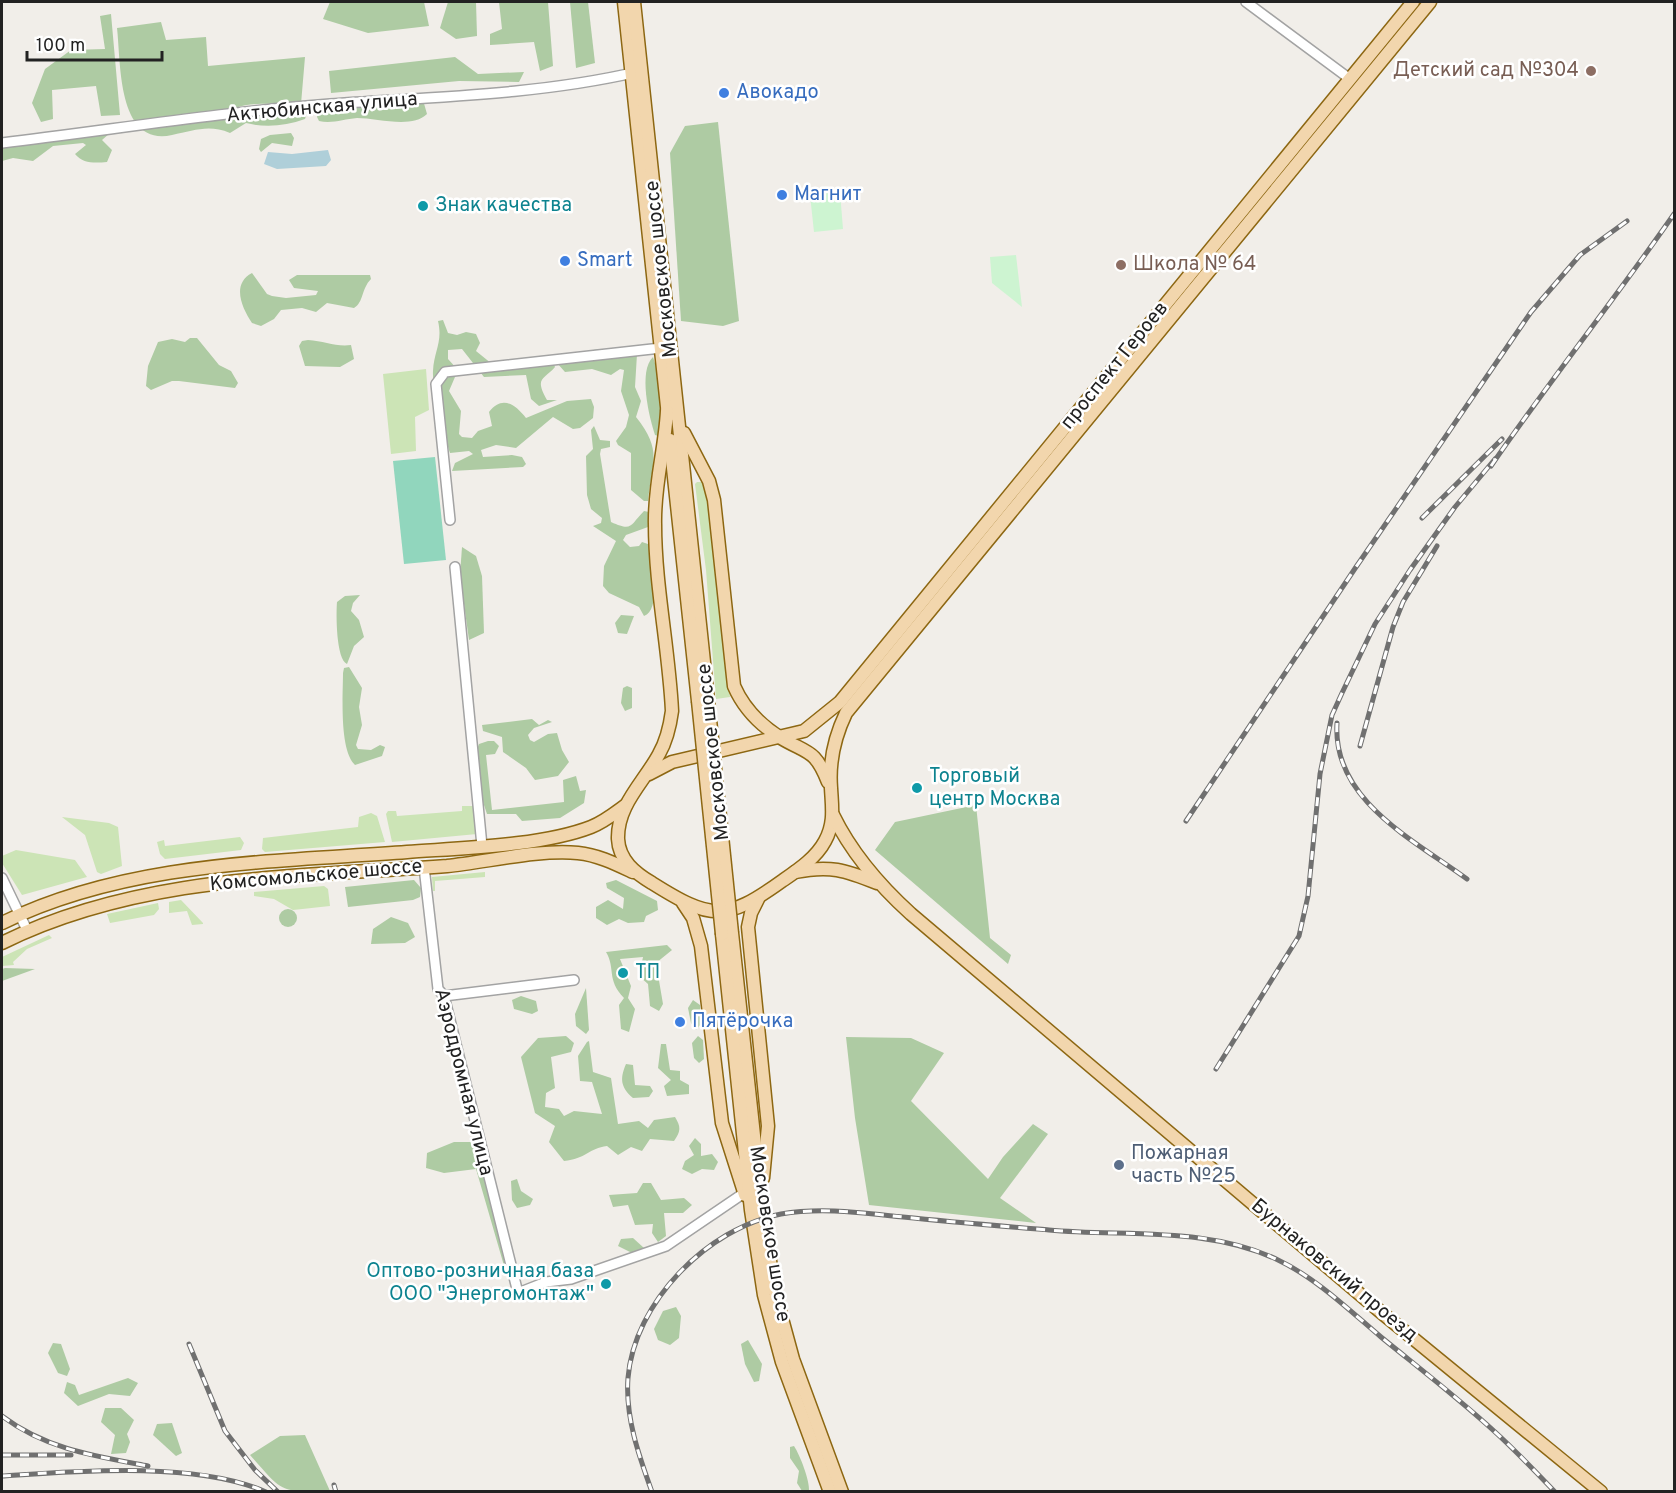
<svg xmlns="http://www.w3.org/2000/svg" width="1676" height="1493" viewBox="0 0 1676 1493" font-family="Overpass,sans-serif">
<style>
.grass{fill:#cce4b6}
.forest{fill:#aecba3}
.park{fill:#cdf4d1}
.pitch{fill:#91d6bd}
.water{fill:#afcfd9}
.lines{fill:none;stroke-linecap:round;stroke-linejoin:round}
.minor-casing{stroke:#a3a3a3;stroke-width:12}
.major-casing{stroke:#8d6712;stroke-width:15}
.minor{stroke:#fff;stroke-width:9}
.major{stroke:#f2d6ad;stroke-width:12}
.rail-casing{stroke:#707070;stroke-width:5}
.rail{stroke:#fff;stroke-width:3;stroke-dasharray:9;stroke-linecap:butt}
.major-bridge-casing{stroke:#8d6712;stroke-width:15;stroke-linecap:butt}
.major-bridge{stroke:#f2d6ad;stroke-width:12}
.education-dot{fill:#8d6e63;stroke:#fff;stroke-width:2}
.shop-dot{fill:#3f7fe0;stroke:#fff;stroke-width:2}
.culture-dot{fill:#0f9aa8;stroke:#fff;stroke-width:2}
.service-dot{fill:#5c6f8a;stroke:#fff;stroke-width:2}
.labels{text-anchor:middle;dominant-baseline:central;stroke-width:5;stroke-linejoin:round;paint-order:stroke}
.education-label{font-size:20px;fill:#785e54;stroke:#fff;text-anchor:end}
.shop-label{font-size:20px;fill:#366cbe;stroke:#fff;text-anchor:start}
.street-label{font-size:20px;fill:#222;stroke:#fff}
.culture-label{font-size:20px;fill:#0d838f;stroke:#fff;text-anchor:start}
.service-label{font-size:20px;fill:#4e5e75;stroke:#fff;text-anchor:start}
</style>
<rect width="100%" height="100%" fill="#f1eee9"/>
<!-- grass -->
<g class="grass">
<path d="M426,369L429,410L415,417L416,451L391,454L383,374Z"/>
<path d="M697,482H703L711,514L730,697L716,699L706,570L695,484Z"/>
<path d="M462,806H474L477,834L392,842L386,814L388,811H396L397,816L462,811Z"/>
<path d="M371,813L377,816L385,842L265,852L262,849L263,838L358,827L359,817Z"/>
<path d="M62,817L109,823L118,827L122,866L101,874L97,872L85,835Z"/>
<path d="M240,837L244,843L241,850L165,859L160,854L157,842L164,840L165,846Z"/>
<path d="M16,850L75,860L87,877L22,895L2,863V856Z"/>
<path d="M485,872V877L435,881V891H433L432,877Z"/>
<path d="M324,886L328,889L330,906L293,910L274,899L254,896V892Z"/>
<path d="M181,900L203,923V924L192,925L187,911L169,913V902Z"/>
<path d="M158,903L159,909L154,915L110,923L107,914Z"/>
<path d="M49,935L52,938L27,949L13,962L14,965L2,966V957Z"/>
</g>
<!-- forest -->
<g class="forest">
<path d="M330,2H424L429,26L368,33L323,19Z"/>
<path d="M448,2H476L477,36L456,39L440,28Z"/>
<path d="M499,2H548L553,66L540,71L534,42L490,45V34L502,29Z"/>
<path d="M570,2H588L595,63L576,68Z"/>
<path d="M111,14L120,115L101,116L96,86L52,90L53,119L41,122L32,103L45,69L71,50L105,49L100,16Z"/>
<path d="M161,22L166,40L206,37L208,66L305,57L301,104C275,105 237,98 218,119L270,117L302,109L307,113L305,119C285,126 266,128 246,123L230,133C208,124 194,131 172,135C117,147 121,63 117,28Z"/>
<path d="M455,57L478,74L524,72L519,82L459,81L331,93L329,71Z"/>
<path d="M423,100L427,114C412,129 377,118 357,118C344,119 332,124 319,121L317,117L319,109Z"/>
<path d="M718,122L739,321L723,326L681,321L670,153L685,126Z"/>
<path d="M100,126H105L110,133L102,140L112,150L107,162C95,163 83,164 75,154L86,145L83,143L53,146L33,161L13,158L2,161V140Z"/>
<path d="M291,133L294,138L292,146L272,143L261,152L259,149L261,139L270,135Z"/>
<path d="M252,273L267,294L272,296L286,298L316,295L318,291L294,288L289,280L297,275H370L371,279C361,289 364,302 354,308L327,303L316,312L302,308L281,310L274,319L261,326L252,323C242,308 231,284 252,273Z"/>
<path d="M443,320L448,333L457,335L466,332L476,334L480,343L476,351L492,364L553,362L555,367C544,380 534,377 547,400H557L539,406L531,399L526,375L484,377L462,349L448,350V359L458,370L449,391L461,411L459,434L462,437L472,438L478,431L492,426L489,412C502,395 515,404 526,418L567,401L591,399L594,407L593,418L580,428L573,429L553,417L516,448L496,445L481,450L483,457L512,455L522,457L526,464L523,467L452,471L455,463L473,454L469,451L450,453C444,433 432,391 433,371C434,351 443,342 438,321Z"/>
<path d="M190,338H197L219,365L231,371L238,383L235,388L179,381H172L151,390L146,386L148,366L158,342L172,339L185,342Z"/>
<path d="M308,340C324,341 336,347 351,345L354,359L340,367L305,366L299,346L302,341Z"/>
<path d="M599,349H634L637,354L635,387L641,401L636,417C663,451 652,462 648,501H644L631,490V453L618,445L616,441L626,427L629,415L621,391L624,370L620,369L611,375L592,369L565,372L557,363L560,356Z"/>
<path d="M653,357L663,389L661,437L655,435C649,417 638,371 653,357Z"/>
<path d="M594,426L600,440L610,441V447L601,449L600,454L611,522C633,532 630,525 644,511L649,512L648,527L626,535L623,540L630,547L639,546L642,542L651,545C652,561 662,609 644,616L639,607L609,593L603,586L604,566L616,541L593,526L601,523L602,518L591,509L587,495L586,456L593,449L591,430Z"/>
<path d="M462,547L476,556L482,576L484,633L469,640L460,575Z"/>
<path d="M360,595L353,603L351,611L359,620L364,637L354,646L347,664C336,659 336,614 337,602L345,596Z"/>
<path d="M621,615L634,616L627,634L618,633L615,623Z"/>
<path d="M349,667L362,688L359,707L362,725L356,745L358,749L371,750L380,745L385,747L382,756L355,765C339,750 343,695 343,673L344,668Z"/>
<path d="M627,686L632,688V708L625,711L621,703L623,688Z"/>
<path d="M532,719L539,725L548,720L552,722L534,728L528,735L530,740L534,742L548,734L557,733L562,750L569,762L558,776L535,780L526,768L503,752L502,737L483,731L482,725Z"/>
<path d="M488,741H494L499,746L495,754L486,755L492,810L564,802L563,780L576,776L580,791L586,790L584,803L560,818L522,821L516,814H487L479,790L477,749L479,744Z"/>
<path d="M976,805L990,938L1011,955L1008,964L875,850L895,822Z"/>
<path d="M414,880L421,888L420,897L413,900L348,907L345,887Z"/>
<path d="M616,880L657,901L658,910L646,916L644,922L628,923L619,919L607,925L596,918V907L608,900L623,909L624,898L607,888L606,883Z"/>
<circle cx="288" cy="918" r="9"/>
<path d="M391,917L408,923L415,937L405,943L371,944L373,929Z"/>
<path d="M667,945L672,950L656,963L663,1004L659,1011L650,1006L648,984L639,976L643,957L620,959L631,986L628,998L635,1009L629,1032L621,1029L619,1005L624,998C606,979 616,969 606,952Z"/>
<path d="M5,968L35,969L2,981V969Z"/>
<path d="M586,988L589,1030L586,1034L576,1026L575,1014Z"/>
<path d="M521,996L536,1001L538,1011L532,1014L514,1009L512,1000Z"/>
<path d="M693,1000L700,1005L701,1024L696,1030L691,1023L688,1008Z"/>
<path d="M566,1036L574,1043L571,1052L551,1057L555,1088L546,1093L545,1107L559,1109L564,1116L574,1111L602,1114L592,1082L580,1081L578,1056L587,1042L589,1041L593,1072L611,1078L618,1124L639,1121L648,1128L654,1120L675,1117C681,1127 681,1131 674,1141L650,1139L642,1151L631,1147L618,1155L607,1146C589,1148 586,1159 564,1161L549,1142L555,1126L535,1113L521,1057L538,1038Z"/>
<path d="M698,1036L703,1040L704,1059L699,1063L694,1058L692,1043Z"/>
<path d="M846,1037L911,1038L944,1053L911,1101L988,1179L1003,1157L1033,1124L1048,1134L1000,1198L1036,1223L869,1205L855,1118Z"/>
<path d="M661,1044H666L670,1070L680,1071V1080L689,1085V1094L667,1096L664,1086L671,1080L658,1068Z"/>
<path d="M626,1064L633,1065L635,1085L650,1086L653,1091L649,1097L633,1098C620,1087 620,1078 626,1064Z"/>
<path d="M695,1138L701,1144V1156L712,1154L718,1162L714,1170L702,1169L692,1174L682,1169L685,1161L694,1155L689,1146Z"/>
<path d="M454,1142H475L512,1275L507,1276L476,1169L444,1173L426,1168L427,1153Z"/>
<path d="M517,1179L521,1191L533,1199L530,1205L517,1208L512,1200L511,1181Z"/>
<path d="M643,1183H651L661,1200L684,1198L692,1205L683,1213H664L666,1236L658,1242L652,1233L653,1224L635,1225L628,1205L613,1207L609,1195L637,1193Z"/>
<path d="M633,1238L644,1248L643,1251L634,1254L618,1246L621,1239Z"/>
<path d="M676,1307L681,1316L679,1338L670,1345L658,1340L654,1329L663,1311Z"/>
<path d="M748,1340L762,1364L759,1381L754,1382L745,1364L741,1344Z"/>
<path d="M53,1343L61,1344L70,1369L67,1376L58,1373L48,1353Z"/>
<path d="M128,1378L138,1383L130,1396L109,1394L78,1406L64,1393L67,1382L75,1385L79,1395Z"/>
<path d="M105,1408H121L134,1420L127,1434L130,1442L126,1453L111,1454L115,1435L101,1422Z"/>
<path d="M172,1423L182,1453L176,1456L153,1435L157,1424Z"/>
<path d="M305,1435L330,1491C278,1492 284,1493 250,1455L280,1436Z"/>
<path d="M794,1446C800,1455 810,1481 809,1491H802L797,1483L799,1471L790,1458V1447Z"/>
</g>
<!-- park -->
<g class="park">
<path d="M840,192L843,229L814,232L810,195Z"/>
<path d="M1016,255L1022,307L992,283L990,257Z"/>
</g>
<!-- pitch -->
<path class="pitch" d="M435,457L446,560L404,564L393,461Z"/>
<!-- water -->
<path class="water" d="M328,150L331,160L326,166L277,169L264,164L268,152L292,154Z"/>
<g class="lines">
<!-- minor casing -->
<g class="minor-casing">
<g id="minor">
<path d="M1246,2L1350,79"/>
<path d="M2,143C111,130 221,112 330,104C432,97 537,95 637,72"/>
<path d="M450,520L436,384L445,372L661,348"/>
<path d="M455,567L482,846"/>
<path d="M424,867L438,989L444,996L518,1293L546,1282L571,1279L666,1246L744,1193"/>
<path d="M2,878L27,930"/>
<path d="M444,996L574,980"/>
</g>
</g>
<!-- major casing -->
<g class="major-casing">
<g id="major">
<path d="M624,2L668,416"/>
<path d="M634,2L708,700"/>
<path d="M667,411C665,449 654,485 655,524C655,586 669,649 672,711C670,726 667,740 659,754C644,782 617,805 618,839C619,860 635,873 652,883C711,920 725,922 782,881C798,870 816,858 825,841C835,823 832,807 831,788C829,763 835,736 846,713L1430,2"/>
<path d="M684,433L709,481L714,500L734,686C744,709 760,725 781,738C808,754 815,749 828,782"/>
<path d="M670,440L698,701"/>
<path d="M649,774L672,762L804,731L840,702L1413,2"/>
<path d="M833,815C852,854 879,885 911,914L1382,1313L1601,1492"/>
<path d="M795,872C830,865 845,870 877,883"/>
<path d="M758,899L751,913L748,927L768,1126L763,1178"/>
<path d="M683,903L693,918L701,946L722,1123L745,1195"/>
<path d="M2,923C126,862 271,862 407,852C461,848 542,846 591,827C604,822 615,813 626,805"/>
<path d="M732,933L762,1209L775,1293L793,1359L842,1492"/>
<path d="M722,934L751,1210L764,1295L782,1362L830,1492"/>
<path d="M2,943C139,875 297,877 447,866C487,862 539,849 578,853C598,855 616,864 633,872"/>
</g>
</g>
<!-- minor -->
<use href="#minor" class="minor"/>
<!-- major -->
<use href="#major" class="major"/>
<!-- rail casing -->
<g class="rail-casing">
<g id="rail">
<path d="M1491,466C1550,380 1615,299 1674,214"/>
<path d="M1422,518L1502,439"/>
<path d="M1337,723C1332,800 1414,840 1467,879"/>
<path d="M1360,746L1393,627L1403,602L1437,546"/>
<path d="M1186,821L1356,567L1531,312L1580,255L1627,221"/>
<path d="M1216,1069L1299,936L1308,896L1320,774L1332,715L1342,693L1375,624L1410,570L1455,507L1495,459"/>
<path d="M189,1344L225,1431L255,1470L278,1492"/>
<path d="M2,1416C46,1449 94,1456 148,1466"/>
<path d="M2,1455H71"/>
<path d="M2,1476C77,1471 197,1461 266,1492"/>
<path d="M334,1485L336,1492"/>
<path d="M652,1492C639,1456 625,1417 628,1378C634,1303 707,1228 781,1214C822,1207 863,1213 903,1217C952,1222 1001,1226 1049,1230C1125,1237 1208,1226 1278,1260C1316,1278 1349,1310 1381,1337C1419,1368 1458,1398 1494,1431C1515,1450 1535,1471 1555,1492"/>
</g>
</g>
<!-- rail -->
<use href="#rail" class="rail"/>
<!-- major-bridge casing -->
<g class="major-bridge-casing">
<g id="major-bridge">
<path d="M708,700L732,933"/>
<path d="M698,701L722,934"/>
</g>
</g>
<!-- major-bridge -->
<use href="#major-bridge" class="major-bridge"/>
</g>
<!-- markers -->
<g class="education-dot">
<circle cx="1591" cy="71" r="6"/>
<circle cx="1121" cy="265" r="6"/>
</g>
<g class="shop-dot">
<circle cx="724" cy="93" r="6"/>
<circle cx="782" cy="195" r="6"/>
<circle cx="565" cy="261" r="6"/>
<circle cx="680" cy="1022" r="6"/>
</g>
<g class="culture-dot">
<circle cx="423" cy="206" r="6"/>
<circle cx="917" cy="788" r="6"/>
<circle cx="623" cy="973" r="6"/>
<circle cx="606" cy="1284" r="6"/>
</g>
<circle class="service-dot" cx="1119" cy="1165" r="6"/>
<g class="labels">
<!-- education labels -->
<g class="education-label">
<text x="1579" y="71">Детский сад №304</text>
<text x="1133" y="265" text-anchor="start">Школа № 64</text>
</g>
<!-- shop labels -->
<g class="shop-label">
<text x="736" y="93">Авокадо</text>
<text x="794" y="195">Магнит</text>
<text x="577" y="261">Smart</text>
<text x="692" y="1022">Пятёрочка</text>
</g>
<!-- street labels -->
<g class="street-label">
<text transform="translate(322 108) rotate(-5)">Актюбинская улица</text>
<text transform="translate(662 269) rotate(-96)">Московское шоссе</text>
<text transform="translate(1115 366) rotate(-51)">проспект Героев</text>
<text transform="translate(714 752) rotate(-96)">Московское шоссе</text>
<text transform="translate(316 876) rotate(-5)">Комсомольское шоссе</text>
<text transform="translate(463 1082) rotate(76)">Аэродромная улица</text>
<text transform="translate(769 1234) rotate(81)">Московское шоссе</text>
<text transform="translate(1334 1271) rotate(40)">Бурнаковский проезд</text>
</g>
<!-- culture labels -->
<g class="culture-label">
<text x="435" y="206">Знак качества</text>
<text x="929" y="777">Торговый<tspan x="929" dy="23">центр Москва</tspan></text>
<text x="635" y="973">ТП</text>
<text x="594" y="1272" text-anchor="end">Оптово-розничная база<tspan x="594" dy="23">ООО "Энергомонтаж"</tspan></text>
</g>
<!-- service labels -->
<g class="service-label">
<text x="1131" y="1154">Пожарная<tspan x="1131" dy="23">часть №25</tspan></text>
</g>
</g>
<!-- border -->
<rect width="1676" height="1493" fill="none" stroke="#222222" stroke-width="6"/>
<!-- scale -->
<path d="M27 51v9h135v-9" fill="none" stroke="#222222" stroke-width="3"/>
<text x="36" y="51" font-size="18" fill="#222222" stroke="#ffffff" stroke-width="4.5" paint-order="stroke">100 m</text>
</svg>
